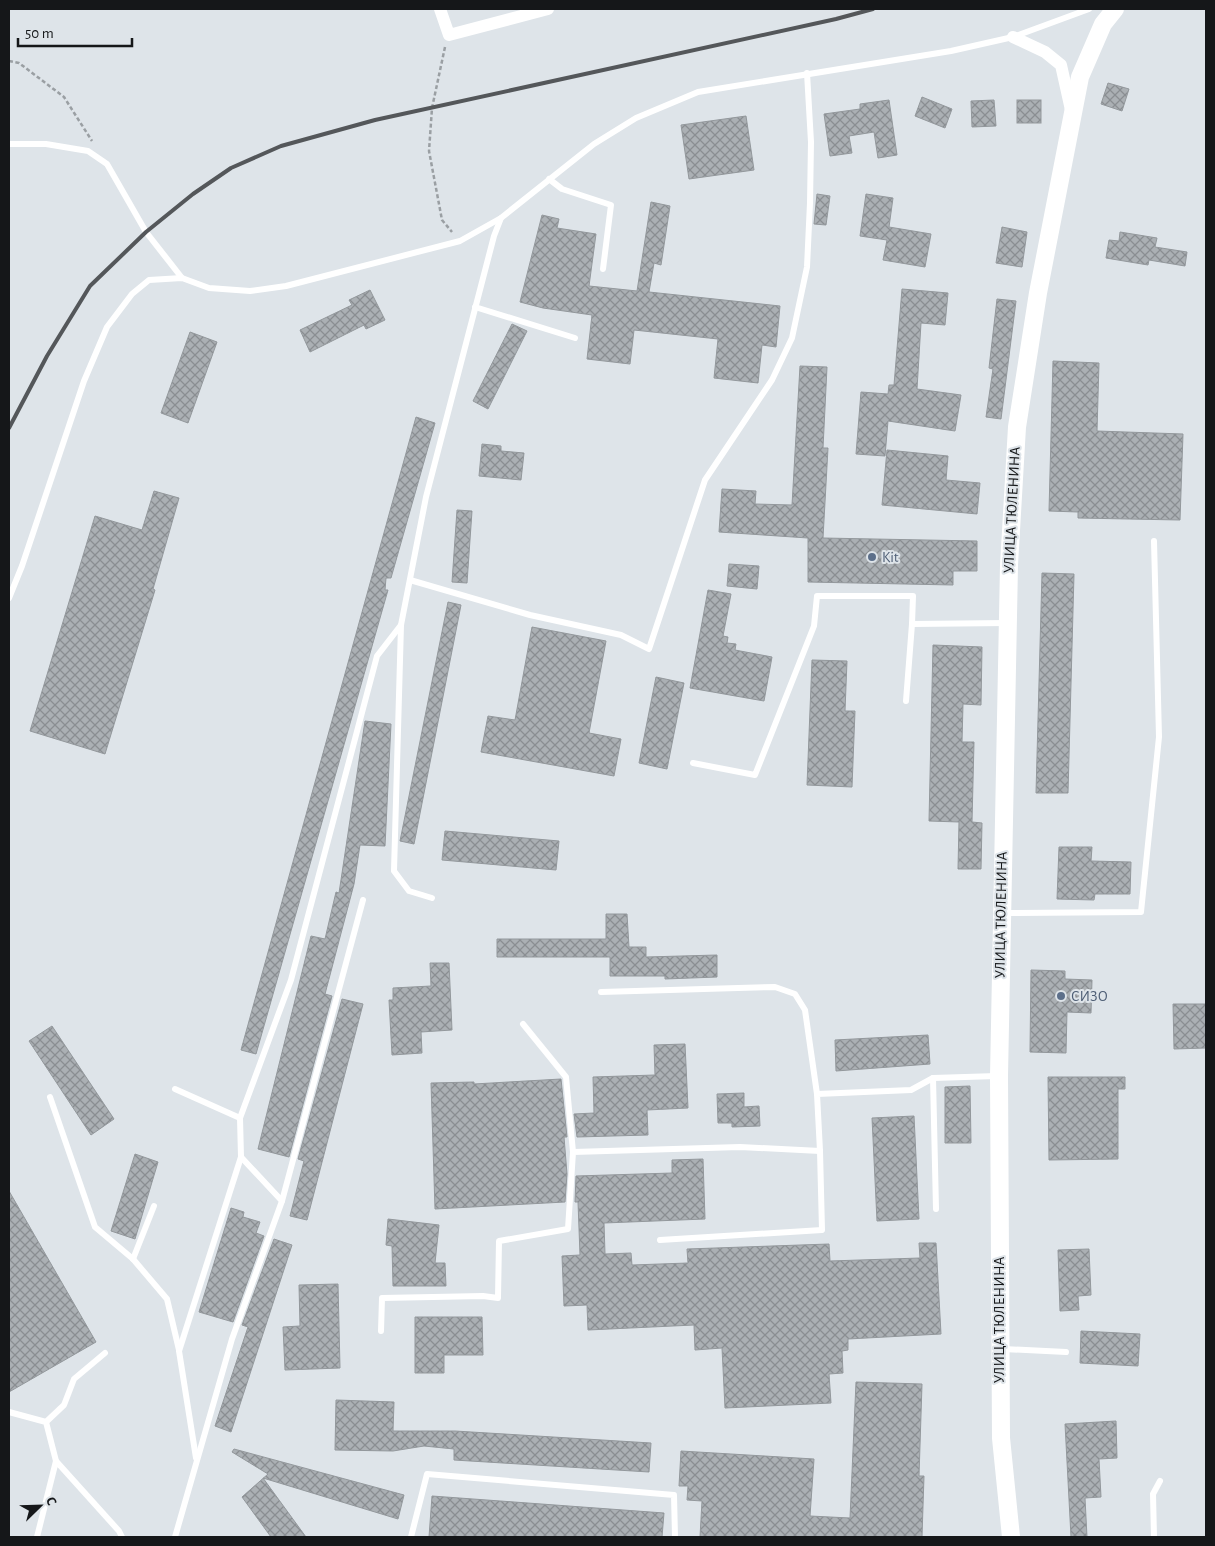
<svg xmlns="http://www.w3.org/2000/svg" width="1215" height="1546" viewBox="0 0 1215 1546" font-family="'Alegreya Sans',sans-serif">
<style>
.building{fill:url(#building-cross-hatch);stroke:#93989c}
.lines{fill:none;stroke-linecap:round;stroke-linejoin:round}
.path{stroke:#9a9fa3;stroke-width:2.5;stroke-dasharray:4 2.5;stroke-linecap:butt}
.service{stroke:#fff;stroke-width:6}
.minor{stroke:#fff;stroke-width:12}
.secondary{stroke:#fff;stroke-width:18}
.rail{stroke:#54575a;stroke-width:4}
.service-dot{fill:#5c6f8a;stroke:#dee4e9;stroke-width:2}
.labels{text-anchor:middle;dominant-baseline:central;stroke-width:4;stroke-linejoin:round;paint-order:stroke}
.street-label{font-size:15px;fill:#151719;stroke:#dee4e9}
.service-label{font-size:15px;fill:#4e5e75;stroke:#dee4e9;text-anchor:start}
</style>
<defs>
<pattern id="building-cross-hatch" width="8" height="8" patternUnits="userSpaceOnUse" patternTransform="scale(1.25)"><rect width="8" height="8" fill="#abb0b4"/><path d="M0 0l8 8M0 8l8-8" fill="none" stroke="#8a8e92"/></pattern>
</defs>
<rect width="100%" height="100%" fill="#dee4e9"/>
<!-- building -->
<g class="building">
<path d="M1108,83L1129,89L1122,111L1101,104Z"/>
<path d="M922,97L952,109L945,128L915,116Z"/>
<path d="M889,100L897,155L878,158L874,132L849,136L852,153L830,156L824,114L860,109V104Z"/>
<path d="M994,100L996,126L972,127L971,101Z"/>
<rect x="1017" y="100" width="24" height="23"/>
<path d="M746,116L754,170L689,179L681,125Z"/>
<path d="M817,194L830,196L826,225L814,224Z"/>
<path d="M866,194L893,198L889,227L931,234L925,267L883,260L887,240L860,236Z"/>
<path d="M651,202L670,206L661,265L654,263L649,292L780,306L776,347L762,345L758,383L714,378L718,339L634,330L630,364L587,359L592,315L543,308L520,302L542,215L559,219L557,228L596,234L589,286L637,291Z"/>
<path d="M1002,227L1027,232L1022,267L996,263Z"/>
<path d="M1120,232L1157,238L1155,247L1187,252L1185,266L1149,260L1148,265L1106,258L1109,240L1119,241Z"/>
<path d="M902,289L948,293L945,325L921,323L917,389L961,395L955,431L888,421L885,456L856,454L861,392L888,394L889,385H894Z"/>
<path d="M370,290L385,320L366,329L364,325L310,352L300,330L352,305L349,300Z"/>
<path d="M997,299L1016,301L1001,419L986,417L993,369L989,368Z"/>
<path d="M512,324L527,331L488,409L473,401Z"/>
<path d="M190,332L217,342L188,423L161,413Z"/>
<path d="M1053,361L1099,363L1097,431L1183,434L1180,520L1078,518V512L1049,511Z"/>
<path d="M800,366L827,367L823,448H828L823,538L977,541V571H953V585L808,582V538L719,532L722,489L756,491L755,504L792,505Z"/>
<path d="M416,417L435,423L391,578H386L385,590H388L256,1054L241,1050Z"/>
<path d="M482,444L501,446V451L524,453L521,480L479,476Z"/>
<path d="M887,450L948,456L946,480L980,483L977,514L882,505Z"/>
<path d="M154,491L179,498L153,589L155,590L105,754L30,731L95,516L142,530Z"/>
<path d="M457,510L472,511L467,583L452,582Z"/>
<path d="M729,564L759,566L757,589L727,586Z"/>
<path d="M1042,573L1074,574L1068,793H1036Z"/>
<path d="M708,590L731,594L723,636L728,637L727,643L736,644L735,650L772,657L764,701L690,688Z"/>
<path d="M448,602L461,605L414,844L400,841Z"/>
<path d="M532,627L606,641L589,733L621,739L614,776L481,752L488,716L515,720Z"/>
<path d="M933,645L982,647L981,705L963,704L962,742H974L972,822L982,823L981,869H958L959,822L929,821Z"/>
<path d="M812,660L847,661L845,711H855L852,787L807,785Z"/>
<path d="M656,677L684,683L667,769L639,763Z"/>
<path d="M365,721L391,724L385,846L360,845L354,884L325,994L332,996L289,1157L258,1149L311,936L325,939L336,892L339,893Z"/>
<path d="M445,831L559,841L556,870L442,860Z"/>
<path d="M1059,847H1092L1091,861L1131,862L1130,894H1095L1094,900L1057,899Z"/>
<path d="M606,914H627L629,947H646V957L717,955V977L665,979V976H610V957H497V939H606Z"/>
<path d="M430,963H449L452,1030L421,1032L422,1053L392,1055L389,1000H393V988L431,986Z"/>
<path d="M1031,970L1065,971V979L1092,980L1091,1013L1067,1012L1066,1053L1030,1052Z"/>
<path d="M342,999L363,1004L307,1220L290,1216L304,1161L298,1159Z"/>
<path d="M1173,1004H1206V1048L1174,1049Z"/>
<path d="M52,1026L114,1119L91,1135L29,1041Z"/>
<path d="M928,1035L930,1064L836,1071L835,1040Z"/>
<path d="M685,1044L688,1108L647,1110L648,1135L577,1137L574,1114L594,1113L593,1077L655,1075L654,1045Z"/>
<path d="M1048,1077H1125V1089H1118V1159L1049,1160Z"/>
<path d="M561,1079L567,1137H564L567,1174L565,1202L435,1209L431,1083L474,1082V1084Z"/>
<path d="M970,1086L971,1143H945V1087Z"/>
<path d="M744,1093V1107L759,1106L760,1126L732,1127V1123H718L717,1094Z"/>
<path d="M914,1116L919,1219L877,1221L872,1118Z"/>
<path d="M135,1154L158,1162L135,1239L111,1231Z"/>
<path d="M703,1159L705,1219L604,1223L605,1254L631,1253L632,1265L688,1263L687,1249L829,1244L830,1261L920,1258L919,1243H936L941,1334L848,1339V1350L842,1351L843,1373L829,1374L831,1403L725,1408L722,1348L695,1350L694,1325L588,1330L587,1305L564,1306L562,1256L580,1255L578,1202H575L576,1176L672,1173V1160Z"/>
<path d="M9,1191L96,1342L9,1392Z"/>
<path d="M231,1208L244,1212L243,1217L260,1222L256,1233L264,1236L233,1322L199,1312Z"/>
<path d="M388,1219L439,1225L435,1263H445L446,1286H393L392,1246L386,1245Z"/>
<path d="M274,1239L292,1245L231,1432L215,1426L248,1327L242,1325Z"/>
<path d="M1089,1249L1091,1295L1078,1296L1079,1310L1060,1311L1058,1250Z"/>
<path d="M338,1284L340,1368L285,1370L283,1327L300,1326L299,1285Z"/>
<path d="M415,1317H482L483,1355H444V1373H415Z"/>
<path d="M1081,1331L1140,1334L1138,1366L1080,1363Z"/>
<path d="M856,1382L922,1384L919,1476H924L922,1537H700L702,1501L687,1500L688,1486H679L681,1451L814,1459L810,1516L850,1518Z"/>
<path d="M336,1400L394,1402L393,1431H455L651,1443L649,1472L454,1460V1449L424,1446L393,1451L335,1450Z"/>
<path d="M1116,1421L1117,1458L1099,1459L1101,1497L1085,1498L1087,1537H1071L1065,1424Z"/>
<path d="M234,1449L404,1495L398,1519L263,1478L306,1537H271L242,1497L268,1474L232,1452Z"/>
<path d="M432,1496L664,1513L662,1537H429Z"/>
</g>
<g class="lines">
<!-- path -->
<g class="path">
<path d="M445,47L432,108L429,151L442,220L452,232"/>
<path d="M9,61L19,63L64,97L92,141"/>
</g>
<!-- service -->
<g class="service">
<path d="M9,144H46L88,151L107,164L146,232L182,278"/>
<path d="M549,179L562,189L611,205L603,269"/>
<path d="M475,307L575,338"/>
<path d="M410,580L530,615L621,635L649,649L705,480L772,380L792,338L807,267L810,203L811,142L807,73"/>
<path d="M9,598L22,566L84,381L107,327L132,294L149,280L182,278L209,288L250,291L286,286L460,241L501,218"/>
<path d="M906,701L912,624"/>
<path d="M693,763L755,775L814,626L817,596H913L912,624L1007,623"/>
<path d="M432,898L409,891L394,871L401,625L426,497L494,236L501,218L594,144L636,118L698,92L951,51L1013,37L1089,9"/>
<path d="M1003,913L1141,912L1159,737L1154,541"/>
<path d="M601,992L775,987L795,994L805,1010L817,1094"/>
<path d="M523,1024L566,1077L573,1152"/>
<path d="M933,1078L936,1209"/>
<path d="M175,1089L240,1118"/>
<path d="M50,1097L95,1227L133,1259L167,1299L179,1350"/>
<path d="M282,1201L363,900"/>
<path d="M660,1240L822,1230L820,1151"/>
<path d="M133,1259L154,1206"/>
<path d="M381,1331L382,1298L483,1296L498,1298L499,1241L568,1229L573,1152L740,1147L820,1151L817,1094L911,1090L933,1078L997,1076"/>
<path d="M1003,1349L1066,1352"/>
<path d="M9,1412L46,1422L56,1461"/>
<path d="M46,1422L64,1405L74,1379L105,1353"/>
<path d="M196,1458L179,1351L241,1157"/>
<path d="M37,1537L56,1461L119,1531L122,1537"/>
<path d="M175,1537L232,1339L282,1201L241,1157L240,1118L291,980L377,656L401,625"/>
<path d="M411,1537L427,1474L674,1495L675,1537"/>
<path d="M1154,1537L1153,1494L1160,1481"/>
</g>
<!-- minor -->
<g class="minor">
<path d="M440,9L449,35L548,9"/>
<path d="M1013,37L1045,52L1061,65L1071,110"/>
</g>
<!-- secondary -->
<path class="secondary" d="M1011,1537L1001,1438L999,1076L1009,565L1017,427L1038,293L1080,77L1103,24L1115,9"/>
<!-- rail -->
<path class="rail" d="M9,428L47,356L90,286L146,232L193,194L231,168L281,146L375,120L836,19L873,9"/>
</g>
<!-- markers -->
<g class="service-dot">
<circle cx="872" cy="557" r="5"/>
<circle cx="1061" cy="996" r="5"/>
</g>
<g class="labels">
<!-- street labels -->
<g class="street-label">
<text transform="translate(1012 510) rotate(-87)">УЛИЦА ТЮЛЕНИНА</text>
<text transform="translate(1001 915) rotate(-89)">УЛИЦА ТЮЛЕНИНА</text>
<text transform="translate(999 1320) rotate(-90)">УЛИЦА ТЮЛЕНИНА</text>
</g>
<!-- service labels -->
<g class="service-label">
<text x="882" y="557">Kit</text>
<text x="1071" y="996">СИЗО</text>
</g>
</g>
<!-- border -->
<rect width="1215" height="1546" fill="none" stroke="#151719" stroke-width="20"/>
<!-- north arrow -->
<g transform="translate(40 1506) rotate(67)" stroke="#dee4e9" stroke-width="4" paint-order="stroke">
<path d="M0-4L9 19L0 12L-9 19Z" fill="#151719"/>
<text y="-8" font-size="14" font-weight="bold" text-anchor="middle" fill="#151719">С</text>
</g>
<!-- scale -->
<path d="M18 38v8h114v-8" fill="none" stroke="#151719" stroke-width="2.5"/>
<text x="25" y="38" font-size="15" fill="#151719" stroke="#dee4e9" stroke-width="4" paint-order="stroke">50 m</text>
</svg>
